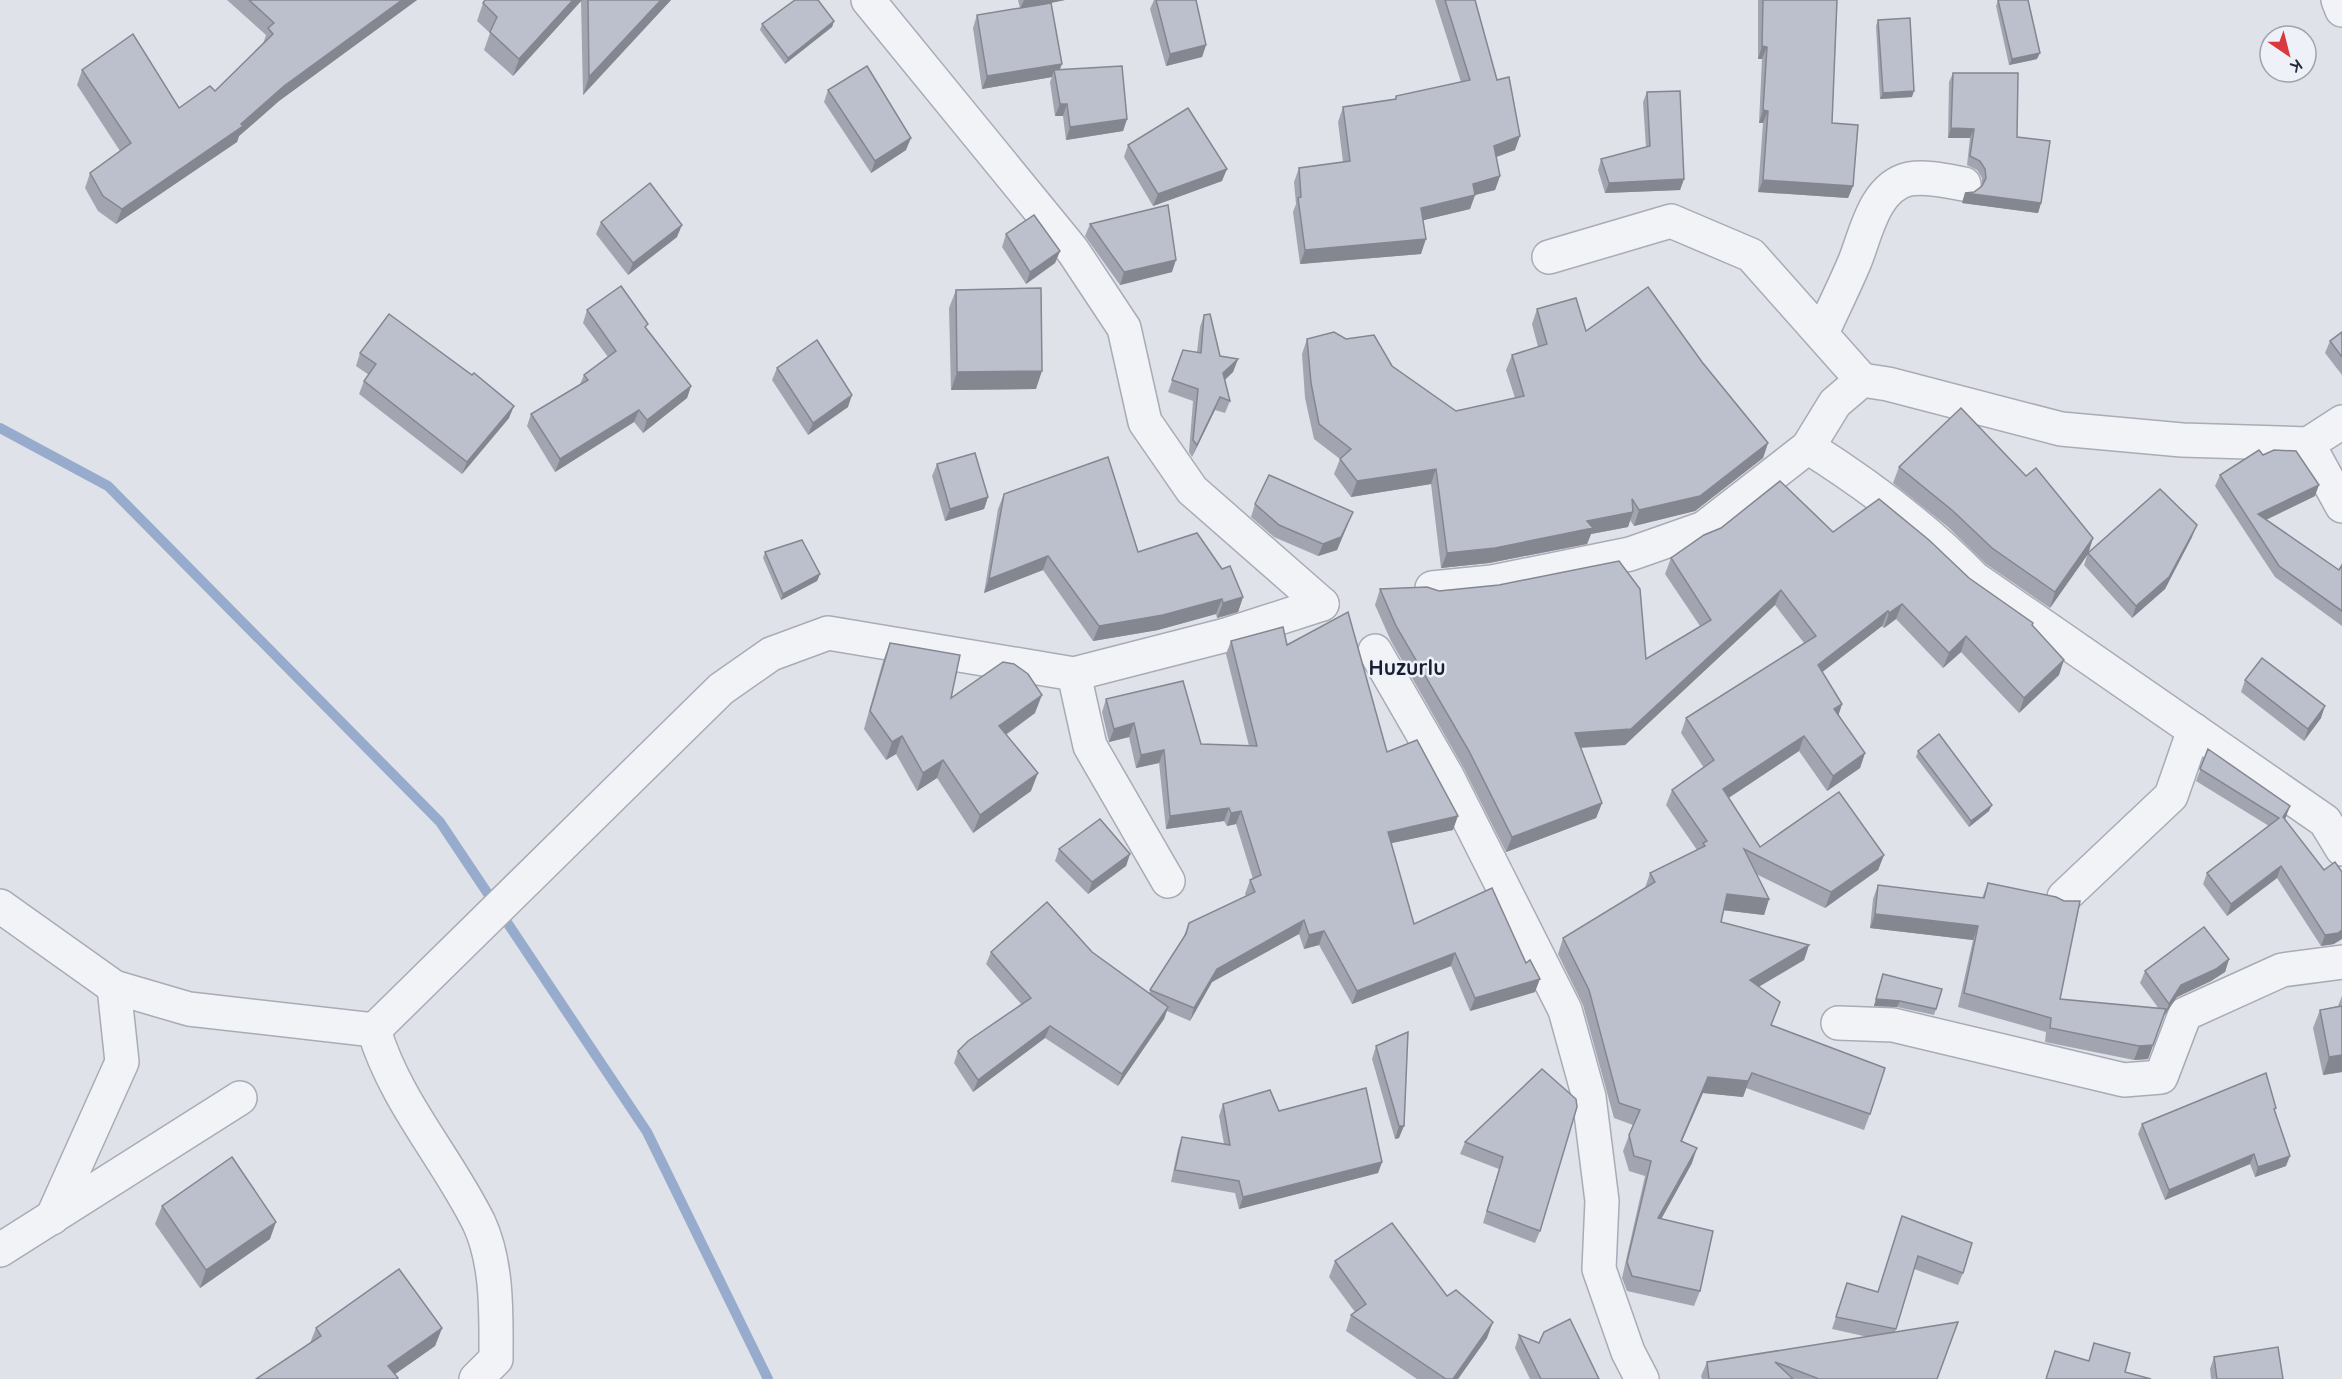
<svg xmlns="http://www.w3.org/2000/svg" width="2342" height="1379" viewBox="0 0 2342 1379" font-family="Quicksand,sans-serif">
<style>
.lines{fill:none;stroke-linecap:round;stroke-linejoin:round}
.stream{stroke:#97abcd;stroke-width:10}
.minor-casing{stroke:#a8acb7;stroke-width:36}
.tertiary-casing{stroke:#a8acb7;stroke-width:36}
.minor{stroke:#f2f3f7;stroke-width:33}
.tertiary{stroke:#f2f3f7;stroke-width:33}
.wall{fill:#a2a5b0}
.shaded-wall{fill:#848690}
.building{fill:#bcc0cd;stroke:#848690;stroke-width:1.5}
.labels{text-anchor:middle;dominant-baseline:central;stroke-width:5;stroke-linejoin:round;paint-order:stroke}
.quarter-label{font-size:21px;font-weight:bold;fill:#191f33;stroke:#eef1f7}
</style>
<rect width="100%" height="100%" fill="#dfe2e9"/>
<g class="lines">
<!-- stream -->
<path class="stream" d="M0,428L108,486L440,822L647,1132L768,1379"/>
<!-- minor casing -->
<g class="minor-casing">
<g id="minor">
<path d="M2338,0L2342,10"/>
<path d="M1549,257L1671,221L1751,255L1862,380"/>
<path d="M1822,333C1833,309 1845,285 1855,261C1866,234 1874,187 1909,179C1927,176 1947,181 1964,184"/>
<path d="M2308,444L2342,506"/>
<path d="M1808,447C1868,485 1924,526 1974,578L2325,821L2342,849"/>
<path d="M1432,588L1492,582L1630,554L1704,528L1808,447L1835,403L1862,380L1888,384L2061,429L2182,440L2308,444L2342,422"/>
<path d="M1375,651L1447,776L1565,1010L1589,1097L1602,1201L1599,1269L1628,1352L1642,1379"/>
<path d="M1074,674L1090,746L1168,881"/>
<path d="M2064,897L2171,796L2194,730"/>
<path d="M0,906L114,987L189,1009L374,1030"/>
<path d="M1838,1023L1893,1025L2124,1080L2161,1077L2185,1014L2282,970L2342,962"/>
<path d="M374,1030L721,689L771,654L828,633L1074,674L1226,635L1322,604"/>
<path d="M374,1030C395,1101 447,1158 479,1223C498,1264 496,1316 496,1359L476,1379"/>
<path d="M52,1218L122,1062L114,987"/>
<path d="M0,1250L240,1098"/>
</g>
</g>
<!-- tertiary casing -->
<g class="tertiary-casing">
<path id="tertiary" d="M868,0L1073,251L1124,328L1145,422L1192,490L1322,604"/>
</g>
<!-- minor -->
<use href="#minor" class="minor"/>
<!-- tertiary -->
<use href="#tertiary" class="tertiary"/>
</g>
<!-- wall -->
<g class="wall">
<path d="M227,0H417L279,101L239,136L237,142L116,224L98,211L85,188L90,173L120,151L77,85L82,70L179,108L215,91L263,44L266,35Z"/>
<path d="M485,0H671L583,95L581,1L513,76L484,50L490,33L477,21L483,3Z"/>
<path d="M1018,0H1065L1051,3L1062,64L1059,70L1127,119L1123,131L1066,140L1063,116H1055L1050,82L1052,77L982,89L973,28L977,15L1020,8Z"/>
<path d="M1154,0H1196L1206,45L1202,57L1166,66L1150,9Z"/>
<path d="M1435,0H1475L1515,150L1496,157L1500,176L1495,190L1475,195L1470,209L1423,220L1421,254L1300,264L1293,212L1296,204L1294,182L1299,168L1343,162L1338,122L1343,107L1395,99L1396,96L1461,82Z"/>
<path d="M1758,0H1837L1832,123L1853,186L1848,198L1758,192L1763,123H1759L1762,59H1758Z"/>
<path d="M1998,0L2037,59L2009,65L1996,6Z"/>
<path d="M1878,20L1912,97L1880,99L1876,26Z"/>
<path d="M834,21L832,27L785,64L760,30L762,24Z"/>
<path d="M1953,73L2017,137L2041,203L2038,213L1962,203L1965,193L1974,192L1982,186V178L1977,170L1967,165L1970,138H1948L1949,82Z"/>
<path d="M828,90L906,150L871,173L824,102Z"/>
<path d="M1647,92L1684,179L1680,190L1605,193L1598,170L1601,159L1646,147L1643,102Z"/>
<path d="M1128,145L1222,181L1153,206L1124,157Z"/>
<path d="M601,222L677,237L628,275L596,234Z"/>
<path d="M1090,224L1172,272L1120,285L1085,236Z"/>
<path d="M1006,234L1060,251L1055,263L1026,284L1002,247Z"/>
<path d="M956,290L1036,389L951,390L949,308Z"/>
<path d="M1537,309L1586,331L1702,362L1768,443L1763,458L1695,511L1634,526L1630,520L1628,527L1591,534L1587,544L1489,563L1441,568L1431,484L1351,497L1334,474L1340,459L1314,439L1305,398L1302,354L1307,339L1456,411L1515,398L1506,370L1512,355L1538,347L1532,324Z"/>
<path d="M587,310L647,329L691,386L687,398L643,433L634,422L555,472L527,426L531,414L580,384L584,375L608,357L583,323Z"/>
<path d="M1204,315L1220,356L1238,359L1233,372L1225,380L1230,401L1225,413L1215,410L1192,457L1189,452L1193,401L1168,392L1183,350L1197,352L1200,327Z"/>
<path d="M2342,332V375L2325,353L2330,341Z"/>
<path d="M360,353L509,418L462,474L359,394L364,381L369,375L356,366Z"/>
<path d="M777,368L848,407L808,435L772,380Z"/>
<path d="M2263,455L2315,496L2266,520L2339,570L2342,565V626L2275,577L2215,486L2220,475Z"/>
<path d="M937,464L988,497L984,509L945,521L932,476Z"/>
<path d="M1899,467L2093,538L2088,554L2050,608L1986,564L1948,527L1893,483Z"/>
<path d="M1004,494L1138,552L1222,569L1243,597L1238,612L1217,618L1216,614L1158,630L1093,641L1043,570L984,593L998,509Z"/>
<path d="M1255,504L1348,524L1337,550L1318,556L1274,537L1251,517Z"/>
<path d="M1833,532L1969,578L2032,626L2059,675L2019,713L1961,652L1943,668L1896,619L1884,628L1882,626L1822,672L1842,704L1838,715L1865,753L1860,768L1827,791L1799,751L1728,798L1760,847L1884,855L1878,870L1825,908L1756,874L1769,899L1764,915L1724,910L1721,922L1809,945L1804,960L1759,986L1771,1025L1870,1114L1864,1130L1746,1088L1743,1097L1703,1093L1681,1142L1692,1163L1661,1219L1700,1291L1694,1306L1627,1291L1622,1278L1645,1176L1629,1171L1623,1151L1633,1125L1614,1118L1583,1005L1558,954L1563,938L1645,888L1650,873L1697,850L1666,805L1672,790L1704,768L1681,733L1686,718L1804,643L1775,605L1625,745L1581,748L1602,803L1596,818L1506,852L1463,767L1391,641L1375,605L1380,589L1646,659L1700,626L1665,574L1671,558Z"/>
<path d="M2192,537L2165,589L2132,618L2084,565L2088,553Z"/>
<path d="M765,552L820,574L817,581L781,600L763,558Z"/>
<path d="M1231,641L1287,645L1387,752L1453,830L1391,843L1414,924L1535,992L1470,1011L1451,966L1352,1004L1319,945L1304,949L1299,934L1212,982L1190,1021L1167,1011L1164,1019L1118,1086L1045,1038L973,1092L954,1063L958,1051L1022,1005L986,964L991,952H1092L1149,993L1183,938L1189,923L1246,896L1245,894L1250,880L1253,879L1236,824L1227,826L1224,821L1166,829L1159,763L1136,768L1129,737L1109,742L1102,712L1106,699L1201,744L1249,746L1226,654Z"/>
<path d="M890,643L951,698L1035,713L1006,735L1031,791L973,833L937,778L917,791L896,754L886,760L864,729L883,661Z"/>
<path d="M2245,680L2321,718L2304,741L2241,692Z"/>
<path d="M2208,749L2286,817L2285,819L2334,944L2321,946L2277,878L2227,916L2203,884L2207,873L2269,826L2196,781Z"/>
<path d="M1918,751L1989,811L1969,827L1916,757Z"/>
<path d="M1059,849L1130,854L1126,866L1088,894L1055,861Z"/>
<path d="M1988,883L2060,999L2159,1009L2140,983L2145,971L2229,959L2225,972L2211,981L2177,997L2164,1016L2148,1059L2134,1060L2045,1042L2046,1032L1958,1007L1973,940L1870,928L1873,899L1878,885L1982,898Z"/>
<path d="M1883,974L1936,1009L1934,1015L1897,1007L1874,1006Z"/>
<path d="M2342,996V1072L2323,1075L2313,1028L2320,1010L2338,1006Z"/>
<path d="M1408,1032L1399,1138L1395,1139L1372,1059L1376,1046Z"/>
<path d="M1542,1069L1540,1231L1535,1243L1483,1223L1499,1169L1460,1154L1465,1142Z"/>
<path d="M1223,1104L1279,1111L1382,1162L1378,1173L1239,1209L1235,1193L1171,1182L1178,1149L1182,1137L1224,1144L1219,1116Z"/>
<path d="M2275,1112L2286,1166L2255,1177L2250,1164L2165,1200L2138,1134L2142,1124Z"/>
<path d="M162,1206L270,1239L200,1288L155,1224Z"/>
<path d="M1902,1216L1963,1273L1958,1285L1914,1269L1895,1332L1937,1379H1702L1701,1376L1707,1362L1868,1337L1832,1329L1847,1283L1878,1292Z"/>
<path d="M1335,1261L1487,1338L1458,1379H1417L1346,1331L1351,1315L1355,1312L1329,1277Z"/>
<path d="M316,1328H442L435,1346L395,1374L397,1379H256L310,1343Z"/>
<path d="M1519,1335L1599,1379H1530L1515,1348Z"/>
<path d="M2214,1357L2283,1379H2211L2210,1369Z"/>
</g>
<!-- shaded-wall -->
<g class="shaded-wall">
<path d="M402,0H417L279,101L239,136L237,142L116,224L122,209L241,124L284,86Z"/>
<path d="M573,0H582L513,76L519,59Z"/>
<path d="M661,0H671L583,95L589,77Z"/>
<path d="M1024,0H1065L1020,9Z"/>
<path d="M834,21L832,27L785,64L788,58Z"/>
<path d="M1206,45L1202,57L1166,66L1170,54Z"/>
<path d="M1762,46L1767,47L1762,59H1758Z"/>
<path d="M2040,53L2037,59L2009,65L2012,59Z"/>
<path d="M1062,64L1057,76L1054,70L1052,77L982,89L987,76Z"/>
<path d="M1914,91L1912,97L1880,99L1883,93Z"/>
<path d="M1060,104H1067L1063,116H1055Z"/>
<path d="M1763,110L1768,111L1763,123H1759Z"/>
<path d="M1127,119L1123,131L1066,140L1070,127Z"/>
<path d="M1951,128L1974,129L1970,138H1948Z"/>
<path d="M1520,136L1515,150L1488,160L1494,146Z"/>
<path d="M911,138L906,150L871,173L875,161Z"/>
<path d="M1227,169L1222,181L1153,206L1158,194Z"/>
<path d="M1500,176L1495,190L1475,195L1470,209L1416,222L1421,208L1473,184Z"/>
<path d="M1684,179L1680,190L1605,193L1609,183Z"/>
<path d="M1763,180L1853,186L1848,198L1758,192Z"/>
<path d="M1965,193L2041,203L2038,213L1962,203Z"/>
<path d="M682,225L677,237L628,275L633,263Z"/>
<path d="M1426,239L1421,254L1300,264L1305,250Z"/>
<path d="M1060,251L1055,263L1026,284L1030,272Z"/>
<path d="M1176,260L1172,272L1120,285L1124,272Z"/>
<path d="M1238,359L1233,372L1219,385L1223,373Z"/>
<path d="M1042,371L1036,389L951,390L957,372Z"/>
<path d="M691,386L687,398L643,433L647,420Z"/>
<path d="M852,395L848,407L808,435L813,423Z"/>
<path d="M1220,397L1215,410L1192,457L1197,445Z"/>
<path d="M514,406L509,418L462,474L467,462Z"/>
<path d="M639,410L634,422L555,472L560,459Z"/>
<path d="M1768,443L1763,458L1695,511L1634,526L1639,510Z"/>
<path d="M1436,469L1431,484L1351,497L1357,481Z"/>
<path d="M2319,485L2315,496L2253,526L2258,514Z"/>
<path d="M988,497L984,509L945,521L950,509Z"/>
<path d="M1353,512L1337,550L1318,556L1323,544Z"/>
<path d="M1633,512L1628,527L1591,534L1587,544L1489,563L1441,568L1447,553L1587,521Z"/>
<path d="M2197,525L2192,537L2165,589L2132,618L2136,606Z"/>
<path d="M2093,538L2088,554L2050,608L2055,592Z"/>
<path d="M1048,556L1043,570L984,593L989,579Z"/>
<path d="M820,574L817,581L781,600L783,594Z"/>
<path d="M1781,590L1775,605L1625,745L1570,748L1575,733Z"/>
<path d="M1243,597L1238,612L1217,618L1223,603Z"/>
<path d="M1222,599L1216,614L1158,630L1093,641L1099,626Z"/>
<path d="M1902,604L1896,619L1884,628L1889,613Z"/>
<path d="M1888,611L1882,626L1812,680L1818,665Z"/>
<path d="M1966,636L1961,652L1943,668L1949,653Z"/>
<path d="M2064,660L2059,675L2019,713L2024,698Z"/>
<path d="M1042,695L1035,713L992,744L999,726Z"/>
<path d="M1842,704L1837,720L1834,709Z"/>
<path d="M2325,706L2321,718L2304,741L2308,729Z"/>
<path d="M1134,723L1129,737L1109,742L1114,729Z"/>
<path d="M902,736L896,754L886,760L892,742Z"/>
<path d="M1804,736L1799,751L1718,805L1723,789Z"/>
<path d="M1164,750L1159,763L1136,768L1141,755Z"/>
<path d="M1865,753L1860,768L1827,791L1833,776Z"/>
<path d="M943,760L937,778L917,791L923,773Z"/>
<path d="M1038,773L1031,791L973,833L980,815Z"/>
<path d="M1602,803L1596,818L1506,852L1512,837Z"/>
<path d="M1992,805L1989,811L1969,827L1971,821Z"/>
<path d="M2290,806L2286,817L2279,828L2283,817Z"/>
<path d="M1229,808L1224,821L1166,829L1170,816Z"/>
<path d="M1241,811L1236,824L1227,826L1231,813Z"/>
<path d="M1458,816L1453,830L1383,845L1388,832Z"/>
<path d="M1130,854L1126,866L1088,894L1092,882Z"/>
<path d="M1884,855L1878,870L1825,908L1831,892Z"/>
<path d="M2281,866L2277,878L2227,916L2231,904Z"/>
<path d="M1727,894L1769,899L1764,915L1721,910Z"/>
<path d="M1875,914L1978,926L1973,940L1870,928Z"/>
<path d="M1304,920L1299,934L1212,982L1190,1021L1194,1008L1217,969Z"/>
<path d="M2342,930V939L2334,944L2321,946L2325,935Z"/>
<path d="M1324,931L1319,945L1304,949L1309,935Z"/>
<path d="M1809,945L1804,960L1745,995L1750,980Z"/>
<path d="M1455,953L1451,966L1352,1004L1357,991Z"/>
<path d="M2229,959L2225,972L2211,981L2177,997L2164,1016L2169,1004L2181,985Z"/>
<path d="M1540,979L1535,992L1470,1011L1475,998Z"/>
<path d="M1876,999L1900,1001L1897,1007L1874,1006Z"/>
<path d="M1168,1007L1164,1019L1118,1086L1122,1074Z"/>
<path d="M2166,1009L2148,1059L2134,1060L2139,1046Z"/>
<path d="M1050,1026L1045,1038L973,1092L978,1080Z"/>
<path d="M2342,1055V1072L2323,1075L2329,1057Z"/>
<path d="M1752,1073L1743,1097L1703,1093L1675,1157L1681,1141L1708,1077Z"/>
<path d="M1399,1126H1404L1399,1138L1395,1139Z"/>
<path d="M1697,1148L1692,1163L1653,1234L1658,1218Z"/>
<path d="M2254,1154L2250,1164L2165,1200L2169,1190Z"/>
<path d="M2290,1156L2286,1166L2255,1177L2258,1167Z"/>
<path d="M1382,1162L1378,1173L1239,1209L1243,1197Z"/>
<path d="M276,1222L270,1239L200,1288L206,1270Z"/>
<path d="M1493,1322L1487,1338L1458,1379H1453Z"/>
<path d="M442,1328L435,1346L388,1379V1366Z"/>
</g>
<!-- building -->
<g class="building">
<path d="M249,0H402L284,86L241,124L243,126L122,209L103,196L90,173L131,143L82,70L133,34L179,108L210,86L215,91L273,34L268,28L274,23Z"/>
<path d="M485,0H573L519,59L490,32L497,17L483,3Z"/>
<path d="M588,0H661L589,77Z"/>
<path d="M795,0H818L834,21L788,58L762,24Z"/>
<path d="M1156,0H1196L1206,45L1170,54Z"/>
<path d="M1445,0H1475L1497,80L1509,77L1520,136L1494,146L1500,176L1473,184L1475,195L1421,208L1426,239L1305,250L1298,198L1301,197L1299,168L1350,161L1343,107L1396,99V96L1470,80Z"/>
<path d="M1763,0H1837L1832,123L1858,125L1853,186L1763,180L1768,111L1763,110L1767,47L1762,46Z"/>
<path d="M1998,0H2028L2040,53L2012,59Z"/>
<path d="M1051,3L1062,64L987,76L977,15Z"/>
<path d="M1910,18L1914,91L1883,93L1878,20Z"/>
<path d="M867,66L911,138L875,161L828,90Z"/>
<path d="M1122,66L1127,119L1070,127L1067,104H1060L1054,70Z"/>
<path d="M1953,73H2018L2017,137L2050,141L2041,203L1965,193L1974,192L1982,186L1986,178L1985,169L1980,161L1970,156L1974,129L1951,128Z"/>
<path d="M1680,91L1684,179L1609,183L1601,159L1650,146L1647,92Z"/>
<path d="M1188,108L1227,169L1158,194L1128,145Z"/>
<path d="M650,183L682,225L633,263L601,222Z"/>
<path d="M1168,205L1176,260L1124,272L1090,224Z"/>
<path d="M1034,215L1060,251L1030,272L1006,234Z"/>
<path d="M621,286L648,324L645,327L691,386L647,420L639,410L560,459L531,414L588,380L584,375L616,351L587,310Z"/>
<path d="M1648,287L1702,362L1768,443L1700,496L1639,510L1632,499L1633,512L1587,521L1593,528L1495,548L1447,553L1436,469L1357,481L1340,459L1351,449L1319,424L1311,383L1307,339L1334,332L1346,339L1374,335L1392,366L1456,411L1524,396L1512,355L1547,344L1537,309L1576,298L1586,331Z"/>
<path d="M1041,288L1042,371L957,372L956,290Z"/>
<path d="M389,314L472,375L474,373L514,406L467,462L364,381L376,364L360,353Z"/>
<path d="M1210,314L1220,356L1238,359L1223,373L1230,401L1220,397L1197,445L1193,440L1198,389L1172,380L1183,350L1201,353L1204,315Z"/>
<path d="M2342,332V357L2330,341Z"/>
<path d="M817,340L852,395L813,423L777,368Z"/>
<path d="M1961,408L2026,476L2036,468L2093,538L2055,592L1992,548L1953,511L1899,467Z"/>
<path d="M2259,450L2263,455L2274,450L2296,451L2319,485L2258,514L2339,570L2342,565V611L2279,566L2220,475Z"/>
<path d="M975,453L988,497L950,509L937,464Z"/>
<path d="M1108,457L1138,552L1197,533L1222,569L1230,566L1243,597L1223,603L1222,599L1163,615L1099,626L1048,556L989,579L1004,494Z"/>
<path d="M1269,475L1353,512L1341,537L1323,544L1279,525L1255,504Z"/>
<path d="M1780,481L1833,532L1879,499L1929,540L1969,578L2033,623L2032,625L2064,660L2024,698L1966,636L1949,653L1902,604L1889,613L1888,611L1818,665L1842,704L1834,709L1865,753L1833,776L1804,736L1723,789L1760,847L1839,792L1884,855L1831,892L1744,849L1769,899L1727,894L1721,922L1809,945L1750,980L1780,1002L1771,1025L1885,1068L1870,1114L1752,1073L1748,1081L1708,1077L1681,1141L1697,1148L1658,1218L1713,1231L1700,1291L1632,1276L1627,1262L1651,1161L1634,1156L1629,1135L1640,1110L1619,1103L1589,990L1563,938L1655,882L1650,873L1705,846L1703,843L1707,841L1672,790L1714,760L1686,718L1816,636L1781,590L1631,729L1575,733L1602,803L1512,837L1469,751L1396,626L1380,589L1427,587L1439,591L1499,585L1619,561L1640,589L1646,659L1711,620L1671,558L1704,535L1721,528Z"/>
<path d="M2160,489L2197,525L2169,577L2136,606L2088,553Z"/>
<path d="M802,540L820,574L783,594L765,552Z"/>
<path d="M1348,612L1387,752L1417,740L1458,816L1388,832L1414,924L1492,888L1526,963L1530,960L1540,979L1475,998L1455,953L1357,991L1324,931L1309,935L1304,920L1217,969L1194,1008L1150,990L1186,934L1189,923L1255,892L1250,880L1261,875L1241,811L1231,813L1229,808L1170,816L1164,750L1141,755L1134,723L1114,729L1106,699L1183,681L1201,744L1257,746L1231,641L1283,627L1287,645Z"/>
<path d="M890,643L960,655L951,698L1003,662L1014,664L1028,674L1042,695L999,726L1038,773L980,815L943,760L923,773L902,736L892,742L870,711Z"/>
<path d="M2262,658L2325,706L2308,729L2245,680Z"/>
<path d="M1939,734L1992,805L1971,821L1918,751Z"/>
<path d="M2208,749L2290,806L2283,817L2324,870L2335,862L2342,872V930L2338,933L2325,935L2281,866L2231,904L2207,873L2279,818L2200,769Z"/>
<path d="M1100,819L1130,854L1092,882L1059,849Z"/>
<path d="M1988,883L2056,897L2064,901H2080L2060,999L2166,1009L2153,1045L2139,1046L2050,1028L2051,1018L1964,993L1978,926L1875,914L1878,885L1984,898Z"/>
<path d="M1047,902L1092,952L1168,1007L1122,1074L1050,1026L978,1080L958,1051L968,1041L1031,998L991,952Z"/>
<path d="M2204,927L2229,959L2216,969L2181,985L2169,1004L2145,971Z"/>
<path d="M1883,974L1942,989L1936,1009L1900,1001L1876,999Z"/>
<path d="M2342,1006V1055L2329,1057L2320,1010Z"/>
<path d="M1408,1032L1404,1126H1399L1376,1046Z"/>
<path d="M1542,1069L1576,1099L1577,1107L1540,1231L1487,1211L1503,1157L1465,1142Z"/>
<path d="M2266,1073L2276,1108L2274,1109L2290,1156L2258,1167L2254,1154L2169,1190L2142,1124Z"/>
<path d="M1366,1088L1382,1162L1243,1197L1239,1181L1175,1170L1182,1137L1230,1145L1223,1104L1270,1090L1279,1111Z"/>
<path d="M232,1157L276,1222L206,1270L162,1206Z"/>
<path d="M1902,1216L1972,1243L1963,1273L1918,1256L1896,1329L1836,1317L1847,1283L1878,1292Z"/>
<path d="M1392,1223L1447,1296L1456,1290L1493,1322L1453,1379H1446L1351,1315L1366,1304L1335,1261Z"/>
<path d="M399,1269L442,1328L388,1366L398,1378L396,1379H256L321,1336L316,1328Z"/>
<path d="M1570,1319L1599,1379H1541L1519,1335L1539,1343L1544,1332Z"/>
<path d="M1958,1322L1937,1379H1819L1775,1362L1793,1379H1709L1707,1362Z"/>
<path d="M2094,1343L2130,1353L2125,1372L2151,1379H2046L2055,1351L2089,1361Z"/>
<path d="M2278,1347L2283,1379H2217L2214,1357Z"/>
</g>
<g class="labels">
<!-- quarter labels -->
<g class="quarter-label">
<text x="1407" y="667">Huzurlu</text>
</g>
</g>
<!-- north arrow -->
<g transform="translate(2288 54) rotate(145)"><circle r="28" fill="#eef1f7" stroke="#9ea3af" stroke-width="1.5"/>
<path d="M0-4.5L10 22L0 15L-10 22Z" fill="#d9393f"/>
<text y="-9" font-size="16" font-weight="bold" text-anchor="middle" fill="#262d42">K</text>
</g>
</svg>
